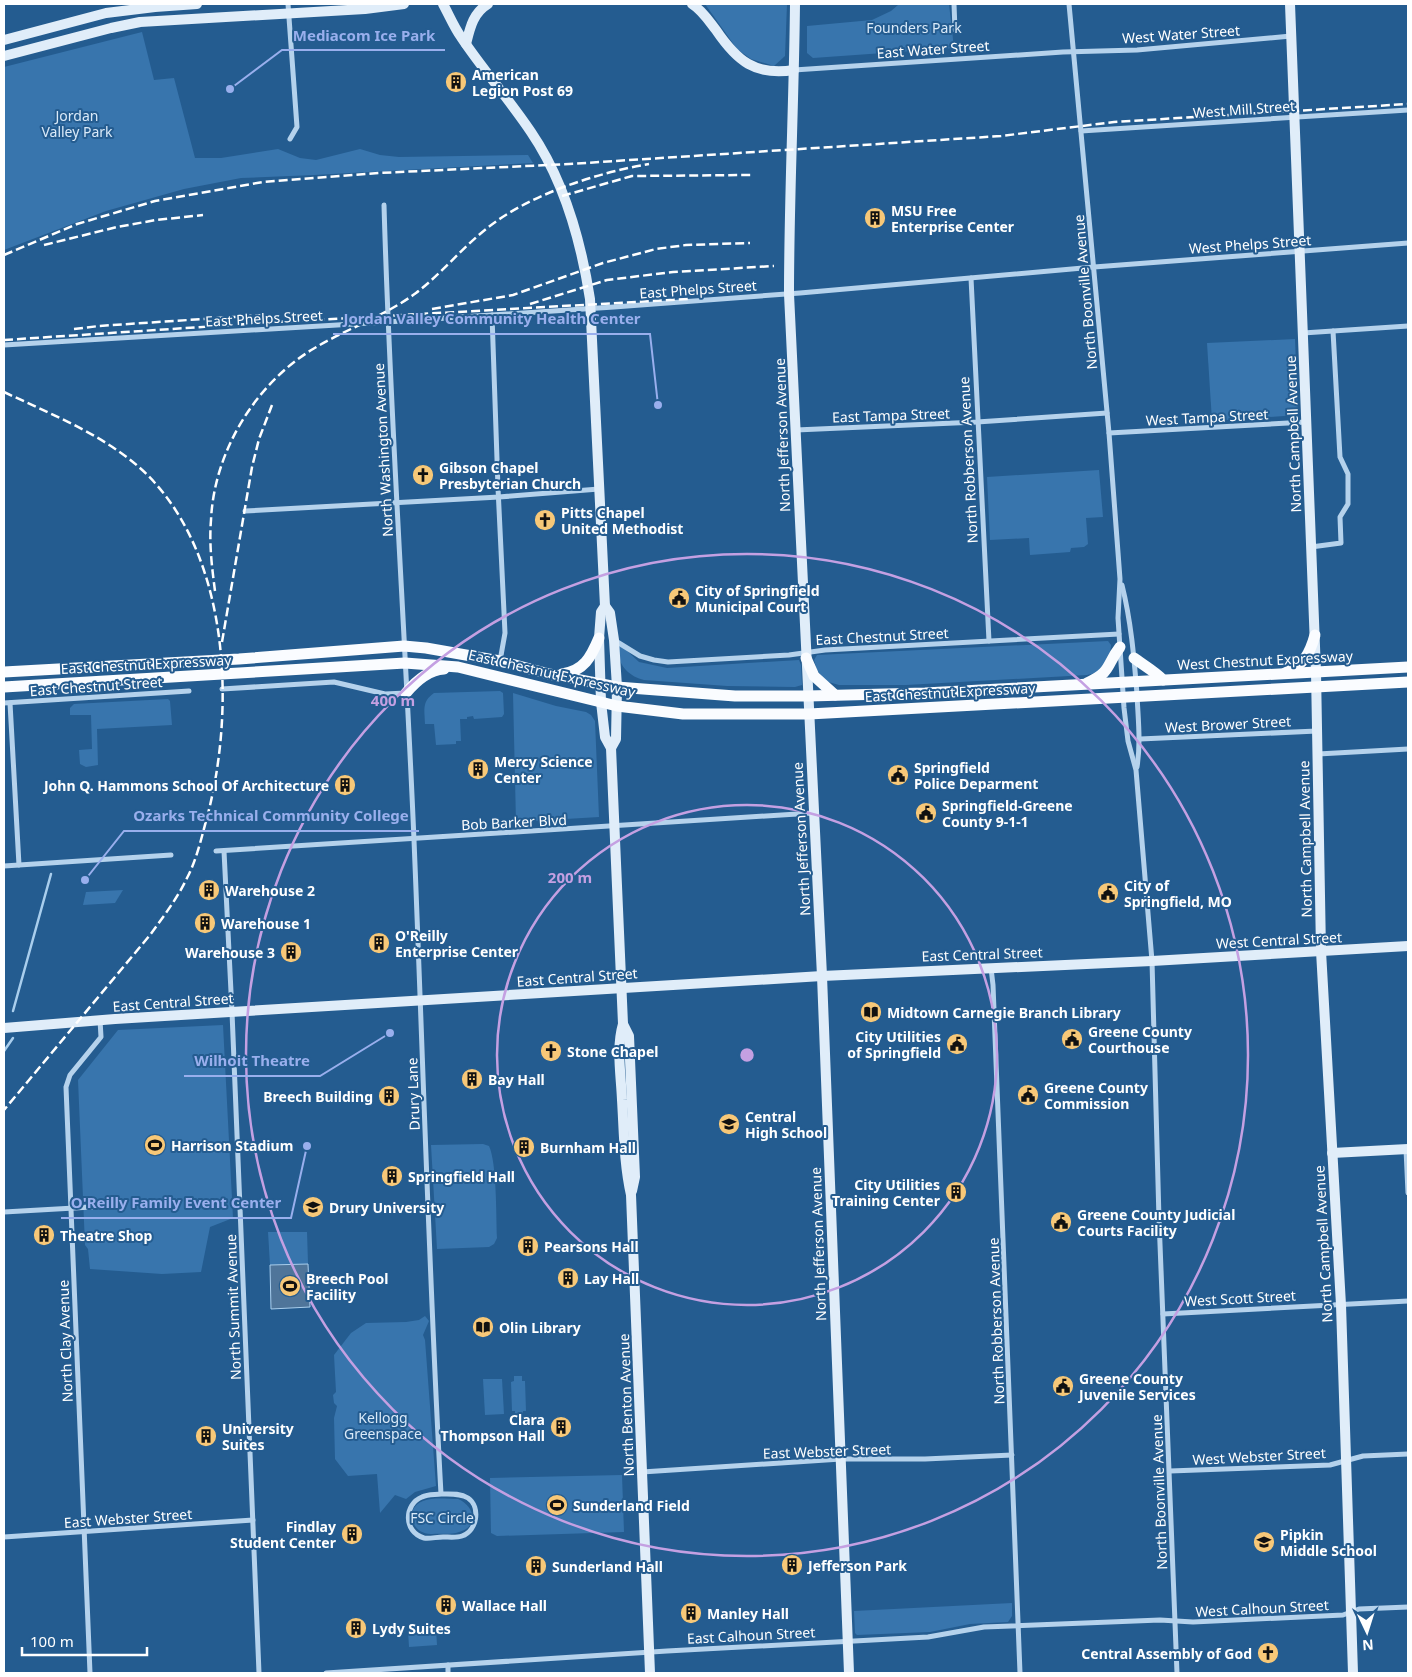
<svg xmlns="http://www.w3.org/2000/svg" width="1412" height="1677" viewBox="0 0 1412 1677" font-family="'Noto Sans',sans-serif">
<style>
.green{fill:#3875ad}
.water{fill:#4f759a;stroke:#a9ceed}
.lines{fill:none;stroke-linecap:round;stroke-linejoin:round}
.stream{stroke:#a9ceed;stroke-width:2.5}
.street{stroke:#b5d2ec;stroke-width:5}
.secondary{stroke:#e0edf9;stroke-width:10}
.primary{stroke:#fafcff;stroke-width:11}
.rail{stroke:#fff;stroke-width:2.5;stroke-dasharray:9 4;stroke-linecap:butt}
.ring{fill:none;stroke:#c4a0e2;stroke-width:2.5}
.labels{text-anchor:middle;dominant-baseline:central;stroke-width:4;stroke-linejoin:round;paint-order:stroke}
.park-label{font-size:14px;fill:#daeaf9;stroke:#245c90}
.street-label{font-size:14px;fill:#fff;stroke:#245c90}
.poi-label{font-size:14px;font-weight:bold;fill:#fff;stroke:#245c90;text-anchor:start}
.centre{fill:#c4a0e2;stroke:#245c90;stroke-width:2.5}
.ring-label{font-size:15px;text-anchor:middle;font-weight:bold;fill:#c4a0e2;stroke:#245c90;stroke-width:4;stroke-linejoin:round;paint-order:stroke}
.leader{fill:none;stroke:#99afed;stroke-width:2}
.callout-dot{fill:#99afed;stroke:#245c90;stroke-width:2}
.callout-label{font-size:15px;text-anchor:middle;font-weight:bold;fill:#99afed;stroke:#245c90;stroke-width:4;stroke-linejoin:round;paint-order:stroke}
</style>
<rect width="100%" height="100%" fill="#245c90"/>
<!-- green -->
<g class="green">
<path d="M705,4H787L785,56L774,66L751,59L737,49Z"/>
<path d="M923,4H949L954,48L813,58L807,53V26L872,20L891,11L898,5Z"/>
<path d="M142,32L154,80L174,78L195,158H221L278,149L300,158L316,160L360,149L380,155L399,157L528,155L533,163L314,175L241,178L184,189L106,211L4,250V67Z"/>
<path d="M1295,339L1298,415L1212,421L1207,343Z"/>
<path d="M1099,470L1103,517L1086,518L1088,544L1084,547L1071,548L1070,552L1030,555L1029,538L990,540L987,477Z"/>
<path d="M1108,641L1111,645C1110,660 1103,672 1087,675L906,685H839L825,681L817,670L814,660L817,655Z"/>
<path d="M619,646L624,648L639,662L667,668L799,660L801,665L802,685L795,687L727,686L644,680C629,677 615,663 619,646Z"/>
<path d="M500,691L503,693L504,714L502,717L474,719L473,716L467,717V719H460L461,741H456V744L436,745L434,724H425C425,711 421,702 434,693Z"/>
<path d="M513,693L556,706L586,712L591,715L595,721L599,817L516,822Z"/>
<path d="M168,699L170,701L172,725L97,729L98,765L86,767L80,764L79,750L92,749L91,715H70V708L74,704Z"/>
<path d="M123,890L115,903L83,905L86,892Z"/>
<path d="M223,1025L233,1218L210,1227L201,1272L162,1274L90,1269L88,1249L85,1245L78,1080L118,1030Z"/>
<path d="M483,1144L489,1146C497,1163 496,1216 497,1238L494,1244L489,1247L437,1249L431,1145Z"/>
<path d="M268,1232H307L308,1264L270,1265Z"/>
<path d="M425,1316L429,1321L423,1335L425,1340L436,1486L415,1492L406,1499L395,1495L380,1513L377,1474L348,1476L335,1459L334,1418L337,1406L334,1403L333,1395L336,1392L334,1355L351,1333L366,1323L406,1322L419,1320Z"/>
<path d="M514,1376H522V1381H525L526,1411H523V1416H515V1411H512L511,1382L514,1381Z"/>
<path d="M483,1379H502L504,1414L485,1415Z"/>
<path d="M622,1475L624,1532L497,1536L491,1533L490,1478Z"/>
<path d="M458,1499C475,1506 479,1527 459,1532C451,1535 441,1533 432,1534C412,1535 403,1509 423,1501C433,1497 447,1499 458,1499Z"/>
<path d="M1012,1603V1616L1008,1622L970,1624L930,1632L857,1635L855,1633L854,1611Z"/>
<path d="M436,1630L437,1645L409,1647L408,1631Z"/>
</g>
<!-- water -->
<path class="water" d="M308,1264L310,1307L271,1309L270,1265Z"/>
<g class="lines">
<!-- stream -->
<g class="stream">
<path d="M13,1011L51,874"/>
<path d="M4,1051L13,1038"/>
</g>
<!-- street -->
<g class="street">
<path d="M288,4L297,127L290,139"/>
<path d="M954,4L955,30"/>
<path d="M1069,4L1109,433L1120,579L1118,618L1124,708L1128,741L1136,770L1152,961L1159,1219L1177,1673"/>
<path d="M794,70L1063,52L1137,50L1291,36"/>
<path d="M1081,131L1408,110"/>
<path d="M384,205C390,417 405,628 414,840C423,1058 429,1276 441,1494C435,1495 428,1494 422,1497C404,1504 403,1532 424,1538C429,1539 437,1537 443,1537C449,1537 457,1538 462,1536C477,1531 481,1507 468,1498C460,1493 450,1494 441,1494"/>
<path d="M971,278L989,641"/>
<path d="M492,315L498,488L505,633L500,661"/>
<path d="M1303,333L1408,326"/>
<path d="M4,345L387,322L614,307L800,293L1094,267L1408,243"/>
<path d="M796,430L977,422L1107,413"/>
<path d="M1109,433L1306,422"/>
<path d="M245,511L499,497L599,489"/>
<path d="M1311,547L1341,543L1340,517L1348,504V474L1340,457L1333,331"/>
<path d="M1122,585C1131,621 1134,657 1137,694C1138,719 1141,742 1137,767"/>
<path d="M614,640L640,656L654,660L668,662L789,655L825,650L1119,634"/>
<path d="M222,689L334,682L385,694L406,693"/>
<path d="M4,703L189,691"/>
<path d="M10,703L19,865"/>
<path d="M1140,739L1317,731"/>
<path d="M1318,754L1408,749"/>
<path d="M216,851L813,813"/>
<path d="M224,851L232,1012L259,1673"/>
<path d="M4,866L171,855"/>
<path d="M991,968L993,985L1020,1673"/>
<path d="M1406,1149L1408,1193"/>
<path d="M4,1212L92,1207"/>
<path d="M1163,1314L1408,1301"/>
<path d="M1170,1471L1330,1465L1363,1456L1408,1454"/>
<path d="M642,1472L841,1459H925L1012,1455"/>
<path d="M4,1537L253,1520"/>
<path d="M448,1665V1673"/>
<path d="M90,1673L66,1087L70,1075L101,1037L100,1020"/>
<path d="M326,1673L667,1651L928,1637L984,1627L1160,1620L1193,1622L1343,1615L1359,1609L1408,1607"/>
</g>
<!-- secondary -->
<g class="secondary">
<path d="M443,4C449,15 454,27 461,37C483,70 509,99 531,132C565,182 581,241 590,299L605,606L610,613L614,640L617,687L616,739L611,748"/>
<path d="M692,4C702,10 709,21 716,30C737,61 755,76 794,70"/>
<path d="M795,4C794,100 789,197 789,294L822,976L849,1673"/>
<path d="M1290,4L1316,672L1321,951L1341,1305L1353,1673"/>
<path d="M4,40L106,13L155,7L197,4"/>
<path d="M466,44C470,28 473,13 488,4"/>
<path d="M4,56L111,28L140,22L365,9L404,4"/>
<path d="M605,606L601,612L599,638L601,702L605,737L611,748L623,1024C616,1048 621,1075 622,1100C624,1132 624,1164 631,1195L650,1673"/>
<path d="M623,1024L629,1036L635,1177L632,1191"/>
<path d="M4,1028L115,1019L822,976L1152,961L1408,946"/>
<path d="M1332,1153L1408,1149"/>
</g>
<!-- primary -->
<g class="primary">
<path d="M806,658L814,676L835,695"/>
<path d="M1134,658C1142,664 1157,673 1163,680"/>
<path d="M4,672L239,659L404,646L426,648L500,661L549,674L617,687L735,696H808L925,693L1408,667"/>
<path d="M1285,673C1304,665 1310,653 1315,635"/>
<path d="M562,674C584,671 591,657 599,638"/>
<path d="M1087,683C1112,672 1106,665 1120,647"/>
<path d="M4,687L405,663L458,667L617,706L683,714H809L1408,682"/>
<path d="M406,693C416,681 428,670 444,669"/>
</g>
<!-- rail -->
<g class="rail">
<path d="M562,196L632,176L752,175"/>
<path d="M44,245L117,227L156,220L203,215"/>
<path d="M4,255L77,224L155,201L263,182L379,173L569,164L1001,136L1114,122L1408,104"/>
<path d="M530,304L607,280L673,272L774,266"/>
<path d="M432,309L513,295L603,263L656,249L686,245L750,243"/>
<path d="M74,329L99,326L263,315"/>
<path d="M4,340L278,322L689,299"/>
<path d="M4,392C55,416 117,440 155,483C231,568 235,716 206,821C201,840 196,861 187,878C177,899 163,917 150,935L4,1110"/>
<path d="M215,591C212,568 209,544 211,520C214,452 255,384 313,349C346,329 385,316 416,293C441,274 461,249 486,229C528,195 596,173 649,164"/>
<path d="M222,642L252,467L259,439L272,405"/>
</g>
</g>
<!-- distance rings -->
<g class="ring">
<circle cx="747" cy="1055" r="250"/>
<circle cx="747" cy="1055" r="501"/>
</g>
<!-- icons -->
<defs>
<g id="building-disc" transform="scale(1.125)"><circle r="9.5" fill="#f7c878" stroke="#245c90"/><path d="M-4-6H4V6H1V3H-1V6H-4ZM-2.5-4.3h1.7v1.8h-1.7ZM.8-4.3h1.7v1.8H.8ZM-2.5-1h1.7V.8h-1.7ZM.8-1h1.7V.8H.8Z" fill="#111"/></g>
<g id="church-disc" transform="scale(1.125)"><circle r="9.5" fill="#f7c878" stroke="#245c90"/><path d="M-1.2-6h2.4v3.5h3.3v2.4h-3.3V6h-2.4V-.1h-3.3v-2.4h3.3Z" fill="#111"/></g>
<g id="civic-disc" transform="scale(1.125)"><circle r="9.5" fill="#f7c878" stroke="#245c90"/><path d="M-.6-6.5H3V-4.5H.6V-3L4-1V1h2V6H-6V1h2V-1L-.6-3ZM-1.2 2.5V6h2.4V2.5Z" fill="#111"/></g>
<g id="library-disc" transform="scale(1.125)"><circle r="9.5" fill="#f7c878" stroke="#245c90"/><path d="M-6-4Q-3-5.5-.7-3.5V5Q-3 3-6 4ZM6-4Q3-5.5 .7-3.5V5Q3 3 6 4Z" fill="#111"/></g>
<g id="school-disc" transform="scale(1.125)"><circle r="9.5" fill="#f7c878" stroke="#245c90"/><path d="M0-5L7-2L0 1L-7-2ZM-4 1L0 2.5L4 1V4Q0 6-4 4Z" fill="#111"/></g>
<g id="stadium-disc" transform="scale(1.125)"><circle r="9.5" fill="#f7c878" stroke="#245c90"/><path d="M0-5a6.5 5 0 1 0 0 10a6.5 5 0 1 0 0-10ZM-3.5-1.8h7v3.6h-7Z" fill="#111"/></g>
<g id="university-disc" transform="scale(1.125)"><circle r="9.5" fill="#f7c878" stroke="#245c90"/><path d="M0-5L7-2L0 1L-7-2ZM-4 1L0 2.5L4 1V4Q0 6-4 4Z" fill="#111"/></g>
</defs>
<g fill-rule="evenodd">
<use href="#building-disc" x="456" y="82"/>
<use href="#building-disc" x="875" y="218"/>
<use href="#church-disc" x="423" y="475"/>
<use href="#church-disc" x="545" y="520"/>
<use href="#civic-disc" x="679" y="598"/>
<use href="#building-disc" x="478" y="769"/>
<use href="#civic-disc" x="898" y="775"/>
<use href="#building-disc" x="345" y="785"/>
<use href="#civic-disc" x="926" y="813"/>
<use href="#building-disc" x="209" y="890"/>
<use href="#civic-disc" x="1108" y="893"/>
<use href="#building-disc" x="205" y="923"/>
<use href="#building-disc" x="379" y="943"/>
<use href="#building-disc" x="291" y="952"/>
<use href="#library-disc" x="871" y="1012"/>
<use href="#civic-disc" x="1072" y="1039"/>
<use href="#civic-disc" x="957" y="1044"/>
<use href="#church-disc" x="551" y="1051"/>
<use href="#building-disc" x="472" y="1079"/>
<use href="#civic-disc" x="1028" y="1095"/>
<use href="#building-disc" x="389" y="1096"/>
<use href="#school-disc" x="729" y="1124"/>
<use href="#stadium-disc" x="155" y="1145"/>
<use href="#building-disc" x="524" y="1147"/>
<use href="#building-disc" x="392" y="1176"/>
<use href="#building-disc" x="956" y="1192"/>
<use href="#university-disc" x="313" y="1207"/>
<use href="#civic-disc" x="1061" y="1222"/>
<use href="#building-disc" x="44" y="1235"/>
<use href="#building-disc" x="528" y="1246"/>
<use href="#building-disc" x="568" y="1278"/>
<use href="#stadium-disc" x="290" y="1286"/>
<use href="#library-disc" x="483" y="1327"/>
<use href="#civic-disc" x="1063" y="1386"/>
<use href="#building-disc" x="561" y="1427"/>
<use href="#building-disc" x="206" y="1436"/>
<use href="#stadium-disc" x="557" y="1505"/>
<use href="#building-disc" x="352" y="1534"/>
<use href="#school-disc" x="1264" y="1542"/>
<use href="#building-disc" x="792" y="1565"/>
<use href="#building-disc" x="536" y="1566"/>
<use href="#building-disc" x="446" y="1605"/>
<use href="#building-disc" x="691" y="1613"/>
<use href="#building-disc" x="356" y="1628"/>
<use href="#church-disc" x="1268" y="1653"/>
</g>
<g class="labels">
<!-- park labels -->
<g class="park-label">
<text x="914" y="27">Founders Park</text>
<text x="77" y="115">Jordan<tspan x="77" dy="16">Valley Park</tspan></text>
<text x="383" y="1417">Kellogg<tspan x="383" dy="16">Greenspace</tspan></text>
<text x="442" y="1517">FSC Circle</text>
</g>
<!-- street labels -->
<g class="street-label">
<text transform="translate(1181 34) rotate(-4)">West Water Street</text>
<text transform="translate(933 49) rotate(-4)">East Water Street</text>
<text transform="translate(1244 109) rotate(-4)">West Mill Street</text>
<text transform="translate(1250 244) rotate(-4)">West Phelps Street</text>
<text transform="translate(698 289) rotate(-4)">East Phelps Street</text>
<text transform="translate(1085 292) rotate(-95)">North Boonville Avenue</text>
<text transform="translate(264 318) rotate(-3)">East Phelps Street</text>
<text transform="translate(891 415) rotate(-2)">East Tampa Street</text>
<text transform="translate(1207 417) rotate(-3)">West Tampa Street</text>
<text transform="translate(1293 434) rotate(-92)">North Campbell Avenue</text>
<text transform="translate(782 435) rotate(-92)">North Jefferson Avenue</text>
<text transform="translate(383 450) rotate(-93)">North Washington Avenue</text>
<text transform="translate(968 460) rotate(-93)">North Robberson Avenue</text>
<text transform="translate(882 636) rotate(-3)">East Chestnut Street</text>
<text transform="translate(1265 660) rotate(-3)">West Chestnut Expressway</text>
<text transform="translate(146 664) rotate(-3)">East Chestnut Expressway</text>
<text transform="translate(552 673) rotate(13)">East Chestnut Expressway</text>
<text transform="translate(96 686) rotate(-4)">East Chestnut Street</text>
<text transform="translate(950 692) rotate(-3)">East Chestnut Expressway</text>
<text transform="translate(1228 724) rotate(-3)">West Brower Street</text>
<text transform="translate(514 822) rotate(-3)">Bob Barker Blvd</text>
<text transform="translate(801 839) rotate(-93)">North Jefferson Avenue</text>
<text transform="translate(1305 839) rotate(-91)">North Campbell Avenue</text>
<text transform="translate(1279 940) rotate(-3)">West Central Street</text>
<text transform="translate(982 954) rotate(-2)">East Central Street</text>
<text transform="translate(577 977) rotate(-4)">East Central Street</text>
<text transform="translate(173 1002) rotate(-4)">East Central Street</text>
<text transform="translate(413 1094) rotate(-92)">Drury Lane</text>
<text transform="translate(818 1244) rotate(-92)">North Jefferson Avenue</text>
<text transform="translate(1323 1244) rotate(-93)">North Campbell Avenue</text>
<text transform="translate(1240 1298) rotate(-3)">West Scott Street</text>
<text transform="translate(233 1307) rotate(-92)">North Summit Avenue</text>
<text transform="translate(996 1321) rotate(-92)">North Robberson Avenue</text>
<text transform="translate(65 1341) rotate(-92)">North Clay Avenue</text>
<text transform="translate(626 1405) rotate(-92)">North Benton Avenue</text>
<text transform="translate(827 1451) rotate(-2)">East Webster Street</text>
<text transform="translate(1259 1456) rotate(-3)">West Webster Street</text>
<text transform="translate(1159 1492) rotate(-92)">North Boonville Avenue</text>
<text transform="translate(128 1518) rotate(-4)">East Webster Street</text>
<text transform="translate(1262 1608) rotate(-3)">West Calhoun Street</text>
<text transform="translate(751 1635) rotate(-3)">East Calhoun Street</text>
</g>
<!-- poi labels -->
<g class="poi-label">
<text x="472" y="74">American<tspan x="472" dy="16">Legion Post 69</tspan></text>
<text x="891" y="210">MSU Free<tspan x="891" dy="16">Enterprise Center</tspan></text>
<text x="439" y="467">Gibson Chapel<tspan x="439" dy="16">Presbyterian Church</tspan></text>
<text x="561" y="512">Pitts Chapel<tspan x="561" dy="16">United Methodist</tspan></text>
<text x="695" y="590">City of Springfield<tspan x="695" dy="16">Municipal Court</tspan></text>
<text x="494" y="761">Mercy Science<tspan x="494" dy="16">Center</tspan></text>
<text x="914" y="767">Springfield<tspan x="914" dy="16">Police Deparment</tspan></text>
<text x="329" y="785" text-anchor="end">John Q. Hammons School Of Architecture</text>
<text x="942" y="805">Springfield-Greene<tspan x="942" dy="16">County 9-1-1</tspan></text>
<text x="1124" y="885">City of<tspan x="1124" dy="16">Springfield, MO</tspan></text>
<text x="225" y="890">Warehouse 2</text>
<text x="221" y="923">Warehouse 1</text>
<text x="395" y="935">O'Reilly<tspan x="395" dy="16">Enterprise Center</tspan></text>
<text x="275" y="952" text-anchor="end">Warehouse 3</text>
<text x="887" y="1012">Midtown Carnegie Branch Library</text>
<text x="1088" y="1031">Greene County<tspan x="1088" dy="16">Courthouse</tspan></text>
<text x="941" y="1036" text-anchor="end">City Utilities<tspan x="941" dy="16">of Springfield</tspan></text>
<text x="567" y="1051">Stone Chapel</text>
<text x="488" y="1079">Bay Hall</text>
<text x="1044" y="1087">Greene County<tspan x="1044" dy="16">Commission</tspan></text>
<text x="373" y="1096" text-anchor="end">Breech Building</text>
<text x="745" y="1116">Central<tspan x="745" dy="16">High School</tspan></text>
<text x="171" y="1145">Harrison Stadium</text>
<text x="540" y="1147">Burnham Hall</text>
<text x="408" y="1176">Springfield Hall</text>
<text x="940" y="1184" text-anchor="end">City Utilities<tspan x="940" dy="16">Training Center</tspan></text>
<text x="329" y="1207">Drury University</text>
<text x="1077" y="1214">Greene County Judicial<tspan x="1077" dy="16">Courts Facility</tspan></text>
<text x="60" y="1235">Theatre Shop</text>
<text x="544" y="1246">Pearsons Hall</text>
<text x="306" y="1278">Breech Pool<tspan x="306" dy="16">Facility</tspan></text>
<text x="584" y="1278">Lay Hall</text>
<text x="499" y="1327">Olin Library</text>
<text x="1079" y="1378">Greene County<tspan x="1079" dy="16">Juvenile Services</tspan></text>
<text x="545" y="1419" text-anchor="end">Clara<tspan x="545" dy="16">Thompson Hall</tspan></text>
<text x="222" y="1428">University<tspan x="222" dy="16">Suites</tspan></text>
<text x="573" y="1505">Sunderland Field</text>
<text x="336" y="1526" text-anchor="end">Findlay<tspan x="336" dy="16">Student Center</tspan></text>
<text x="1280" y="1534">Pipkin<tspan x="1280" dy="16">Middle School</tspan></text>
<text x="808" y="1565">Jefferson Park</text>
<text x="552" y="1566">Sunderland Hall</text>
<text x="462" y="1605">Wallace Hall</text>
<text x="707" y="1613">Manley Hall</text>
<text x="372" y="1628">Lydy Suites</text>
<text x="1252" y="1653" text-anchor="end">Central Assembly of God</text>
</g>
</g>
<circle cx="747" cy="1055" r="8" class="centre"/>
<g class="ring-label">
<text x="393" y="706">400 m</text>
<text x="570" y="883">200 m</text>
</g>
<!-- callouts -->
<path class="leader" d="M230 89L282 50H445M658 405L650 334H333M85 880L124 831H419M390 1033L320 1076H184M307 1146L291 1218H61"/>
<g class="callout-dot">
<circle cx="230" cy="89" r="5"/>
<circle cx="658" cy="405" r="5"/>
<circle cx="85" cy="880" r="5"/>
<circle cx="390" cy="1033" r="5"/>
<circle cx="307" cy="1146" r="5"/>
</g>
<g class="callout-label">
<text x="364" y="41">Mediacom Ice Park</text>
<text x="492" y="324">Jordan Valley Community Health Center</text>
<text x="271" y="821">Ozarks Technical Community College</text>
<text x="252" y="1066">Wilhoit Theatre</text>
<text x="176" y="1208">O'Reilly Family Event Center</text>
</g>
<!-- border -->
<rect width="1412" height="1677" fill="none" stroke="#ffffff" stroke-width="10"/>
<!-- north arrow -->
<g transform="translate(1367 1632) rotate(176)" stroke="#245c90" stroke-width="4" paint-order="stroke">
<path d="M0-4L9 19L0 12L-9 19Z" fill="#ffffff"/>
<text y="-8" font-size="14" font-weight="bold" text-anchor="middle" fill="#ffffff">N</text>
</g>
<!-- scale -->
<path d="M22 1647v8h125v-8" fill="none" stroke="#ffffff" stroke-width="2.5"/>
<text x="30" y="1647" font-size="15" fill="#ffffff" stroke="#245c90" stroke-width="4" paint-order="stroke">100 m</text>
</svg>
